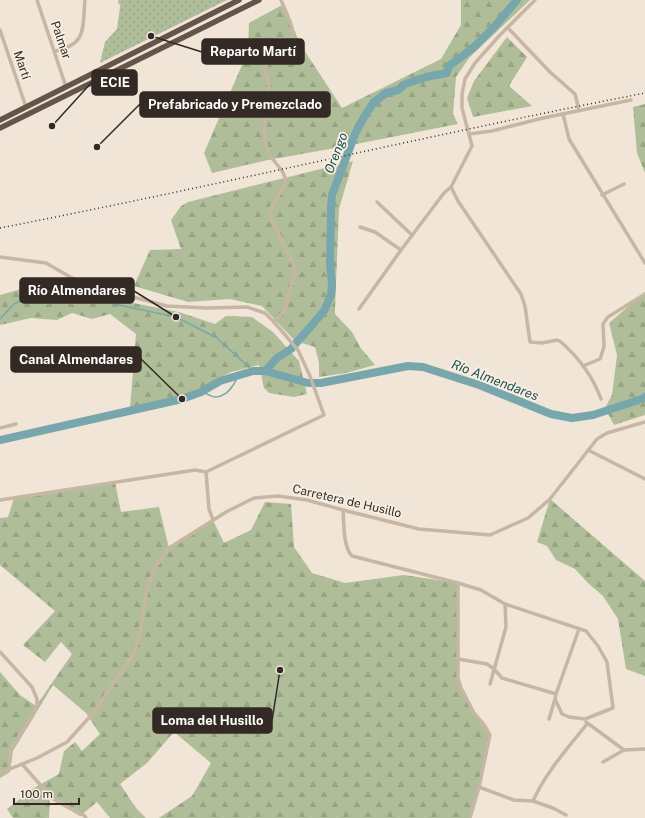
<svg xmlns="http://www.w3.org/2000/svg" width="645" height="818" viewBox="0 0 645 818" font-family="'Public Sans',sans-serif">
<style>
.grass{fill:url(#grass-dots)}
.forest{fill:url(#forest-firs)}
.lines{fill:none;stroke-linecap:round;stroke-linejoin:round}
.stream{stroke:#77a7ac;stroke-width:1.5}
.river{stroke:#77a7ac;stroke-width:8}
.minor{stroke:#c7b6a4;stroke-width:3.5}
.trunk{stroke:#645449;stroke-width:5.5}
.rail{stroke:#332a25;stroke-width:1.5;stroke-dasharray:1 3;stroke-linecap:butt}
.labels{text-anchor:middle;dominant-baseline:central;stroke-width:3.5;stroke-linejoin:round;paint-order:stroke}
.street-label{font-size:12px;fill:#332a25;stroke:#f8efe3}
.water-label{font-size:13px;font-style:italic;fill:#1c4c52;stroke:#f8efe3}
.leader{fill:none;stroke:#332a25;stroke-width:1.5}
.callout-dot{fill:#332a25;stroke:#f8efe3;stroke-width:1.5}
.callout{fill:#332a25;stroke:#332a25;stroke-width:1.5}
.callout-label{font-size:13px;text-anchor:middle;font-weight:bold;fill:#fff}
</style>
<defs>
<pattern id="grass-dots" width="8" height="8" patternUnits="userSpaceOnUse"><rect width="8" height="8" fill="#afbe98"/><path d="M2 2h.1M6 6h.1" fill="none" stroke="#97a383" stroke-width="1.8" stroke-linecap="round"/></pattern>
<pattern id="forest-firs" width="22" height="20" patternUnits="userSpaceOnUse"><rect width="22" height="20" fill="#afbe98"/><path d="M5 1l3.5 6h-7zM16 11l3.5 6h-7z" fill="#97a383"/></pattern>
</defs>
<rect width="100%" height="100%" fill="#f0e5d7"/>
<!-- grass -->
<path class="grass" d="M121,0H227L100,63L105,42L117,29Z"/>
<!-- forest -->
<g class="forest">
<path d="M461,0H530L469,58L456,77L453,114L458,124L341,147L268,160L212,173L204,153L248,51L249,23L284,4L300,44L342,108L441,59L461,25Z"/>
<path d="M507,37L527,57L509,86L532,106L473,117L467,98L474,81Z"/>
<path d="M645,104V173L637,153L633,107Z"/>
<path d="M353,161L339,209L335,310V314L352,332L360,347L375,365L346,373L319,377V363L315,347L295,341L262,306L230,299L188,302L134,286L150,250L181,249L171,220L181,206L188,202Z"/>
<path d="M25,288L34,292L69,291L108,298L179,312L215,324L226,316L252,317L273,332L299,361L307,394L294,397L269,393L264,388L259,365L231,372L195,391L176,399L130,408L136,334L110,314L92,319L72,313L57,320L31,318L0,325V295Z"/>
<path d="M645,292V415L614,425L605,408L612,395L617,355L609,323Z"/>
<path d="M115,482L121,512L159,507L169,548L213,520L224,543L251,530L265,502L291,504L294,547L312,573L345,583L404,575L458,583V678L474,713L490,735L470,818H159L192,796L211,763L174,732L147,763L120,784L136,808L146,818H110L97,802L80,816L50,799L49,818H13L7,809L34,788L59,774L64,751L75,742L82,751L100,734L86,713L53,685L13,751L10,772L0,778V672L20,695L36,706L72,654L61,642L45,662L23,645L55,611L0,565V518L8,517L14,498Z"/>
<path d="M550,499L645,581V676L626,669L618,619L603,596L588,583L575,569L556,560L547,546L537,542Z"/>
</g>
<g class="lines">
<!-- stream -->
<g class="stream">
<path d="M0,319L14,304L26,298L66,294L176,317L217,338L253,371"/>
<path d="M201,392C206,393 211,397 216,397C228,396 234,385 238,376"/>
</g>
<!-- river -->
<g class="river">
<path d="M265,371L277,358L291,349L305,333L324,311L331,295L332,285L330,262L331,208L332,195L355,134L364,117L374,102L386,93L398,90L405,84L426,77L447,73L449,66L474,47L495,26L517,0"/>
<path d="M0,440L182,399L201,392L220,381L253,371H265L308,383H321L408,366L423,367L479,385L551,414L572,418L593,415L642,399L645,397"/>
</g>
<!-- minor -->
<g class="minor">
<path d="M37,0L66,87"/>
<path d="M120,3V0"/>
<path d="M508,28L550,72L575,94L579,110"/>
<path d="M0,30L26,107"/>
<path d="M55,51C88,44 82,28 85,0"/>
<path d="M563,114L569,139L645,263"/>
<path d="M469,134L492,131L543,118L631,100"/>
<path d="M451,187L458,201L521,294L525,306L530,342L542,343L557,340L561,342C578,357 593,377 601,399"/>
<path d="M602,195L624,184"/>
<path d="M377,202L412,235"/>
<path d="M360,227L375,232L401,250"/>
<path d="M0,257L46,263L72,278L118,293L167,306L206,308L247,307L265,313L274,322L298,350L310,376L324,415L206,472L195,470L0,500"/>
<path d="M359,309L401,250L444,193L451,187L472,146L462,108V94L465,79L475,63L499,36L535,0"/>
<path d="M274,322L285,310L291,286L295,275L294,266L269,214L271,208L286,183C286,170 272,162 268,151C263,137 265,113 267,98C267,93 270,90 269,86C269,79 265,74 264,68C270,59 277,55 285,49C287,47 291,45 292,42C297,32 285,10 281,0"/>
<path d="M583,366L600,359L604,347L603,324L608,317L645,294"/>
<path d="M0,428L16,424"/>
<path d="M588,450L645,479"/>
<path d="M206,472L209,509L213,520"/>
<path d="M343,510C344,523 343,547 352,556L458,583L481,590L505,604L586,631L598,646L607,662L613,708L585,719L569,717L562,714L555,699L556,694L502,678L494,669L487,664L458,659"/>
<path d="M458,583V678L461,688L474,713L485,726L490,735L479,787L470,818"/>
<path d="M0,652L32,687L37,699V704L33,715L10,750L9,769"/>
<path d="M490,684L506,627L505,604"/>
<path d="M556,694L579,629"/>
<path d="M549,719L555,699"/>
<path d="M586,722L624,750"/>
<path d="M603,762L624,750L645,749"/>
<path d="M22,764L49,795L60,803L85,816L86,818"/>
<path d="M0,773L37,758L67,742L94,712L134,653L140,632L147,589L156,566L169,548L226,512L254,498L278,496L307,500L343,510L419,529L490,535L528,518L550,499L597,439L607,433L645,422"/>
<path d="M479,787L514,800L533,801L553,808L566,815"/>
<path d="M533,801C546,772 567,749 587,724"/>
</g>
<!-- trunk -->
<g class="trunk">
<path d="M0,120L239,0"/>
<path d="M0,128L259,0"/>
</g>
<!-- rail -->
<path class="rail" d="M0,228C216,186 429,135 645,93"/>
</g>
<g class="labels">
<!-- street labels -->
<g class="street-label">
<text transform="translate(61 40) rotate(71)">Palmar</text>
<text transform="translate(22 65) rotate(71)">Martí</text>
<text transform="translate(347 501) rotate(13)">Carretera de Husillo</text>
</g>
<!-- water labels -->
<g class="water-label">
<text transform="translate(336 153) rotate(-69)">Orengo</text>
<text transform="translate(495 380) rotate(21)">Río Almendares</text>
</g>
</g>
<!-- callouts -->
<path class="leader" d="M151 36L202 52M52 126L92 82M97 147L140 104M176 317L134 291M182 399L141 359M280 670L272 721"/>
<g class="callout-dot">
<circle cx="151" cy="36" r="4"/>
<circle cx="52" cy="126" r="4"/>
<circle cx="97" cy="147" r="4"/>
<circle cx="176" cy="317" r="4"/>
<circle cx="182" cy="399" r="4"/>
<circle cx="280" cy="670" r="4"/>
</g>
<g class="callout">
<rect x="202" y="39" width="102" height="25" rx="4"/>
<rect x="92" y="70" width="45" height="25" rx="4"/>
<rect x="140" y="92" width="190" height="25" rx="4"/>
<rect x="20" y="278" width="114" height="25" rx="4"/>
<rect x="11" y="347" width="130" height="25" rx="4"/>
<rect x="153" y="708" width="119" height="25" rx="4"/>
</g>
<g class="callout-label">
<text x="253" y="56">Reparto Martí</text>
<text x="115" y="87">ECIE</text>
<text x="235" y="109">Prefabricado y Premezclado</text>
<text x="77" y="295">Río Almendares</text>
<text x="76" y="364">Canal Almendares</text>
<text x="212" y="725">Loma del Husillo</text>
</g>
<!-- scale -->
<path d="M14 798v6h65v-6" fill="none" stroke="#332a25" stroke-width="2"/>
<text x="20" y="798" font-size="12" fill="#332a25" stroke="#f8efe3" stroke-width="3" paint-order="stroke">100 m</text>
</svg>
